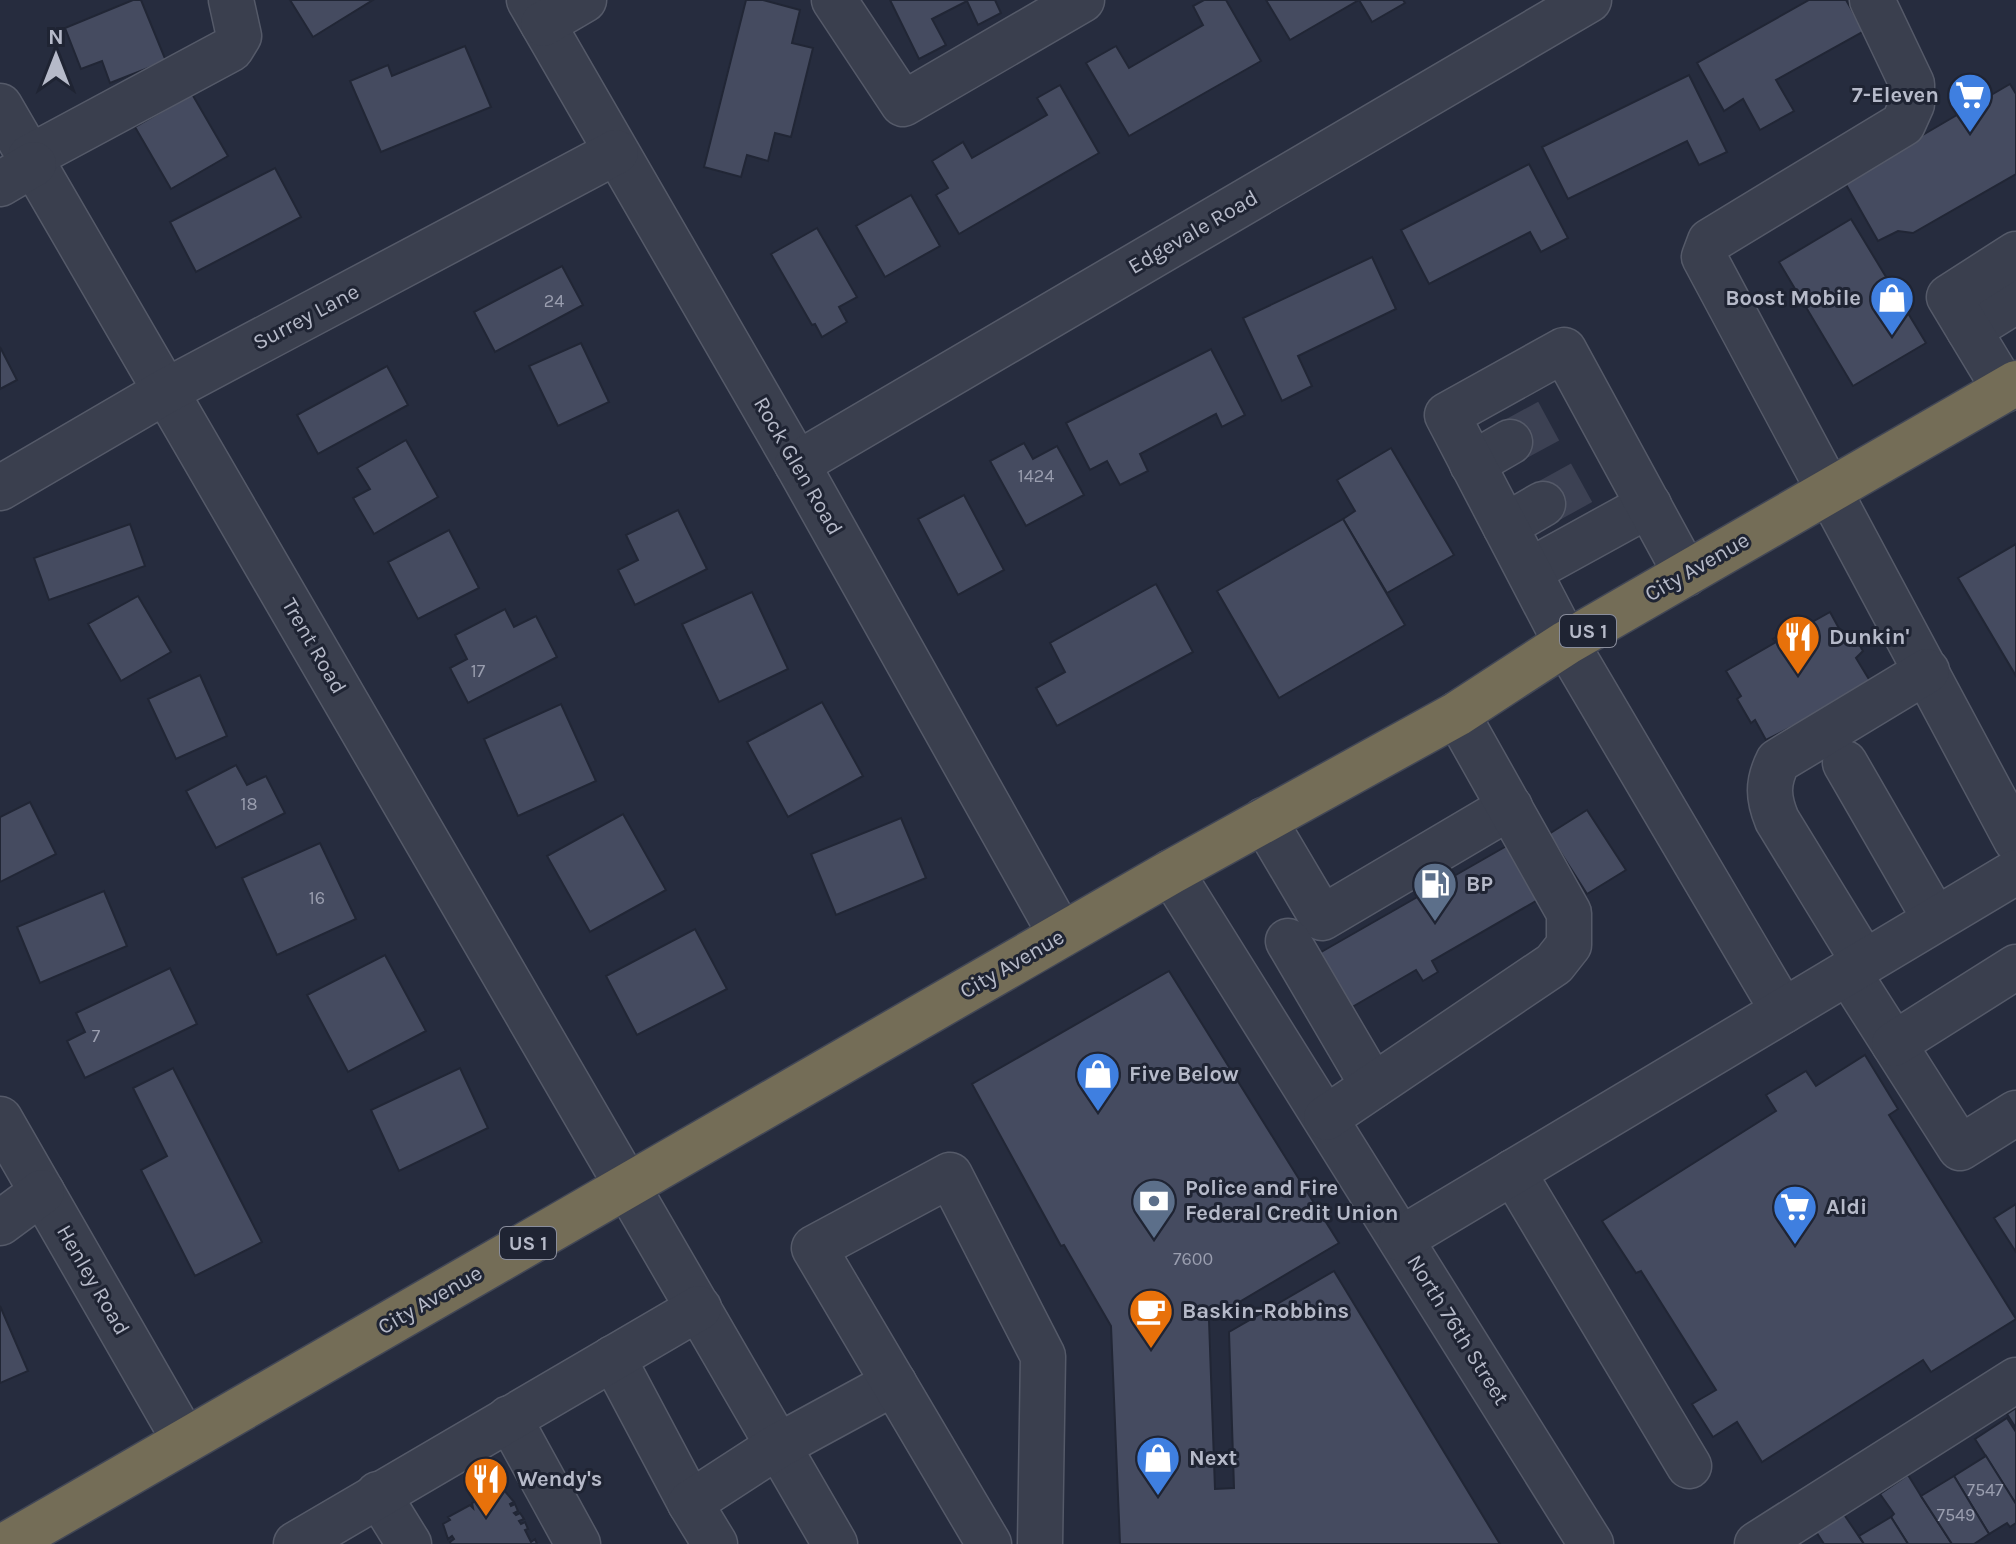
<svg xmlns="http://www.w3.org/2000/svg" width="2016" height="1544" viewBox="0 0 2016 1544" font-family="Karla,sans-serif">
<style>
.building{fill:#454b60;stroke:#212635;stroke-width:2}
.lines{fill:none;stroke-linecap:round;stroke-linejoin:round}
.minor-tunnel{stroke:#3c4153;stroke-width:44;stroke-dasharray:44 22;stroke-linecap:butt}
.minor-casing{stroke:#555a69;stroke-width:47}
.highway-casing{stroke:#424756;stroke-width:47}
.minor{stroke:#3a3f4e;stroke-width:44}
.highway{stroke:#746d57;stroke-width:44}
.labels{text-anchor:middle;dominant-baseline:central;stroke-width:6;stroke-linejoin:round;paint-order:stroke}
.number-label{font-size:18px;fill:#9a9eaf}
.shield{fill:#1f2433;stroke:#898d9c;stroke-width:2}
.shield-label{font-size:20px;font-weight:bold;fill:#b6bac9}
.poi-label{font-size:22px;font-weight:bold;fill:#b6bac9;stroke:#1f2433;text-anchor:start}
.street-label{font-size:22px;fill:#b6bac9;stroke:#1f2433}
</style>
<rect width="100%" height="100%" fill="#262c3e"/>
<!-- building -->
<g class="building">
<path d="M133,0H141L166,61L110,83L102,61L81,69L65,28Z"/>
<path d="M290,0H373L313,37Z"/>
<path d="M746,0H763L800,10L792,43L813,48L791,137L775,133L768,161L747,155L741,177L704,167Z"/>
<path d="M890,0H995L1001,13L978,25L967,1L932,19L946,45L919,59Z"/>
<path d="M1204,0H1226L1261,61L1129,136L1086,63L1116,46L1129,68L1203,25L1193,6Z"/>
<path d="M1266,0H1403L1405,3L1372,22L1359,0L1290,40Z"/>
<path d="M1809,0H1846L1864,31L1776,80L1794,111L1760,130L1743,99L1724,111L1697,63Z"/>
<path d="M465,46L491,107L381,152L350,81L388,65L392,76Z"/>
<path d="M1689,75L1727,152L1699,165L1687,141L1568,199L1542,147Z"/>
<path d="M2010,84L2016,94V174L1913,233L1898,231L1878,241L1844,181Z"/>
<path d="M1060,85L1099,153L959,234L936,195L948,188L932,161L963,142L972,158L1047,115L1037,98Z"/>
<path d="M192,94L228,156L171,189L135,127Z"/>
<path d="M1529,164L1568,238L1541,252L1530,232L1429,284L1401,230Z"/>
<path d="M275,168L301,217L196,272L170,222Z"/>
<path d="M911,195L940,246L885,277L856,226Z"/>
<path d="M1851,219L1926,343L1853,386L1779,262Z"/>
<path d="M817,228L857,297L839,307L847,322L822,337L815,324L812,325L771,254Z"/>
<path d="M1372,257L1396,309L1298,356L1312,386L1282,401L1243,318Z"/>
<path d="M562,266L583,305L495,352L474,312Z"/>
<path d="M581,343L609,402L558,426L529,366Z"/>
<path d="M0,347L17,380L0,389Z"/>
<path d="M1211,349L1245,415L1222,427L1216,414L1140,454L1148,471L1120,485L1107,461L1090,470L1066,423Z"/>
<path d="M387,366L408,405L318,454L297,415Z"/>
<path d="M406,440L438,497L374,534L353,498L370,489L357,468Z"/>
<path d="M1024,443L1033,459L1057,446L1084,495L1026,526L990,461Z"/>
<path d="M1391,448L1454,555L1387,593L1343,519L1355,511L1337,480Z"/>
<path d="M964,495L1004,570L958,595L918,519Z"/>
<path d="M678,510L707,569L635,605L618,570L638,560L626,535Z"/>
<path d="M1343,519L1405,625L1279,698L1217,591Z"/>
<path d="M130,524L145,566L49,600L34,558Z"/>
<path d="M449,530L479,588L418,619L388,562Z"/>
<path d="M2016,544V676L1958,578Z"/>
<path d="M1156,584L1193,652L1057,726L1036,688L1065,672L1050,643Z"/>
<path d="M752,592L788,669L719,702L682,624Z"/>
<path d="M138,596L171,652L121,681L88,624Z"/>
<path d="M505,609L514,627L536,616L557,657L468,703L450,668L467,659L455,635Z"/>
<path d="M1830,612L1842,634L1846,632L1849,636L1853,634L1863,651L1856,658L1870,681L1833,702L1834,705L1766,740L1755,720L1751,723L1737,699L1741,696L1726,671L1776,642L1773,639L1801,623L1803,627Z"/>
<path d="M200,675L227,736L176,759L148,699Z"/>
<path d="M822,702L863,776L788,817L747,742Z"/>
<path d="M561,704L596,781L518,816L484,739Z"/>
<path d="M236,765L247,785L266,776L285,813L216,848L186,791Z"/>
<path d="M30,802L56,854L0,882V817Z"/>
<path d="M1587,810L1626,870L1587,894L1549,834Z"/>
<path d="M623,814L666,890L590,932L547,856Z"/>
<path d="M901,818L926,878L836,915L811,854Z"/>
<path d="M1524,836L1555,890L1432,961L1438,972L1423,981L1416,970L1347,1010L1316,955Z"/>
<path d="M320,843L356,919L277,955L242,878Z"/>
<path d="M104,891L127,946L40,983L17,927Z"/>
<path d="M695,929L727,989L637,1035L606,976Z"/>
<path d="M385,955L426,1031L348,1072L307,995Z"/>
<path d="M170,968L197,1024L85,1078L67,1041L85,1032L76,1013Z"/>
<path d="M1169,971L1339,1243L1209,1320L1215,1489L1234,1488L1229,1332L1334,1271L1500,1544H1120L1111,1326L1064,1245L1061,1246L972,1084Z"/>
<path d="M1865,1055L1898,1109L1889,1115L2016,1319L1931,1372L1923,1360L1762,1462L1737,1422L1713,1437L1692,1404L1716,1390L1641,1271L1636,1273L1602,1221L1776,1111L1766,1095L1806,1071L1816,1086Z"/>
<path d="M173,1068L262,1242L195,1276L141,1170L167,1156L133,1088Z"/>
<path d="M460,1068L488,1128L399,1171L371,1110Z"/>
<path d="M2016,1204V1252L1994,1218Z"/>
<path d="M0,1306L28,1371L0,1383Z"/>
<path d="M2016,1408V1428L2007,1414Z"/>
<path d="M2007,1418L2016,1432V1504L1975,1439Z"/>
<path d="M1986,1456L2016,1504V1523L2010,1527L2007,1523L1989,1534L1954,1476Z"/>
<path d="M1908,1475L1921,1496L1952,1544H1908L1891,1517L1894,1514L1880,1494Z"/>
<path d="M1954,1476L1989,1534L1974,1544H1952L1921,1496Z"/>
<path d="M503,1489L514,1502L510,1504L511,1506L515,1504L518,1511L514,1513L516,1515L520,1513L524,1519L519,1521L521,1524L525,1522L528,1529L525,1530L531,1542L535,1539L537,1544H451L450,1542L454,1539L452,1536L448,1539L443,1524L450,1520L448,1517L470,1505L473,1508L472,1503L494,1491L496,1494Z"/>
<path d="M1841,1510L1864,1544H1824L1813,1527Z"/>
<path d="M1891,1517L1908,1544H1864L1859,1536Z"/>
</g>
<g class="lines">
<!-- minor-tunnel -->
<g class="minor-tunnel">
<path d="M1510,442L1558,416"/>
<path d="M1543,504L1594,476"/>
</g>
<!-- minor casing -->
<g class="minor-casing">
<g id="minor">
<path d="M529,0L797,464L1061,935"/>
<path d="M834,0L903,104L1082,0"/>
<path d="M1872,0L1912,84V104L1903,124L1710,241L1704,257L2016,840"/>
<path d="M543,24L584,0"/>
<path d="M0,106L835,1544"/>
<path d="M30,157L231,49L239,36L231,0"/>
<path d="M0,184L34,164"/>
<path d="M1969,330L2016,301"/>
<path d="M2005,390L1949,297L2016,254"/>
<path d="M797,464L1589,0"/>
<path d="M1472,464L1510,442"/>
<path d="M0,488L166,391L616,152"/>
<path d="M1505,526L1543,504"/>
<path d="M1529,571L1649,505"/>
<path d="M1686,574L1564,350L1447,415L1566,643L1783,1011"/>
<path d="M1845,763L1935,919"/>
<path d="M1264,820L1322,918L1510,807"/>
<path d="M1171,872L1591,1544"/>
<path d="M1288,941L1373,1086"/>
<path d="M1864,962L1777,820C1768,798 1767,783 1778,761L1927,671"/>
<path d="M1848,972L1960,1148L2016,1113"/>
<path d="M1894,1044L2016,967"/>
<path d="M1326,1118L1554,964L1569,945V913L1457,714"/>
<path d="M0,1119L185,1441"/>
<path d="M1513,1172L1689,1466"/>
<path d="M0,1223L42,1192"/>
<path d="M1401,1239L2016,872"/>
<path d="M613,1358L690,1503"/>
<path d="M509,1418L578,1544"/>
<path d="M378,1494L409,1544"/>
<path d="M296,1544L699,1308"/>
<path d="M715,1544L690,1503L778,1446L894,1383"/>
<path d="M989,1544L814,1248L950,1175L1043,1356L1040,1544"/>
<path d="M1757,1544L2016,1380"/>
</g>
</g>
<!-- highway casing -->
<g class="highway-casing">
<path id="highway" d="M7,1544L1171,872L1457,714L1566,643L2016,383"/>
</g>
<!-- minor -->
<use href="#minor" class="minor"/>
<!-- highway -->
<use href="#highway" class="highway"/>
</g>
<!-- icons -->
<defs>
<g id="supermarket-pin" transform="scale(2.3)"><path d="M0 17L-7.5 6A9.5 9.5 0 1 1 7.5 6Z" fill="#3f7fe0" stroke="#1f2433"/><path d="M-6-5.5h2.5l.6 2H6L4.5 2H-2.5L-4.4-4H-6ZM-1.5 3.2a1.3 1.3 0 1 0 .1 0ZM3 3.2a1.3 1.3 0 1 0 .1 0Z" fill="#fff"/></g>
<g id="shop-pin" transform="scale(2.3)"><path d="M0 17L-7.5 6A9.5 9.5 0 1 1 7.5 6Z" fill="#3f7fe0" stroke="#1f2433"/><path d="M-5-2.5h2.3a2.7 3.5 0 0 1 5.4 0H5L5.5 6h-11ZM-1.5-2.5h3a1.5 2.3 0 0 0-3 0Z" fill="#fff"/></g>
<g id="restaurant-pin" transform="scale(2.3)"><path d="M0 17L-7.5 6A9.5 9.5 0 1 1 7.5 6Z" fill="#e8710a" stroke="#1f2433"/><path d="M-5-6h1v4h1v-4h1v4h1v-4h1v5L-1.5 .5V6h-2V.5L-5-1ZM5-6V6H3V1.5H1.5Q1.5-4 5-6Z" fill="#fff"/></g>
<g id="fuel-pin" transform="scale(2.3)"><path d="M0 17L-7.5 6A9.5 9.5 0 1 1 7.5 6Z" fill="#5c6f8a" stroke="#1f2433"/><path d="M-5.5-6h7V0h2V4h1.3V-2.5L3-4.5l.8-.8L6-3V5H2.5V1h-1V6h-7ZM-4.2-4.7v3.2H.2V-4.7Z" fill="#fff"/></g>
<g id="bank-pin" transform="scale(2.3)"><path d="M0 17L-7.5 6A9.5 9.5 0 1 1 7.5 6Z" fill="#5c6f8a" stroke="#1f2433"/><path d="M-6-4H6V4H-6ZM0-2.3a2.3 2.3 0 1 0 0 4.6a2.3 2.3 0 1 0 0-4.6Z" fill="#fff"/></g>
<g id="cafe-pin" transform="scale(2.3)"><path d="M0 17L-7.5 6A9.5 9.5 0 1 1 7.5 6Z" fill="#e8710a" stroke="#1f2433"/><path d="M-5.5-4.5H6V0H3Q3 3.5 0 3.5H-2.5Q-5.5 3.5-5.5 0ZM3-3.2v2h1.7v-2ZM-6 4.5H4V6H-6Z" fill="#fff"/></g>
</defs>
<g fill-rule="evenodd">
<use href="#supermarket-pin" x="1970" y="95"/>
<use href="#shop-pin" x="1892" y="298"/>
<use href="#restaurant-pin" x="1798" y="637"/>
<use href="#fuel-pin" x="1435" y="884"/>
<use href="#shop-pin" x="1098" y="1074"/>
<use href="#bank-pin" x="1154" y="1201"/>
<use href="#supermarket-pin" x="1795" y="1207"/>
<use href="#cafe-pin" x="1151" y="1311"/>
<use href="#shop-pin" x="1158" y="1458"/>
<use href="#restaurant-pin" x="486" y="1479"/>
</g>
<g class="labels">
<!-- number labels -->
<g class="number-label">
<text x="554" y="301">24</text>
<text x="1036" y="476">1424</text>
<text x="478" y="671">17</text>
<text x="249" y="804">18</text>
<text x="317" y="898">16</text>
<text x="96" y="1036">7</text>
<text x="1193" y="1259">7600</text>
<text x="1985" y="1490">7547</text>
<text x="1956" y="1515">7549</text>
</g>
<!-- shield labels -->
<g class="shield">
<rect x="1560" y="615" width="56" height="32" rx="6"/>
<rect x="500" y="1227" width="56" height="32" rx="6"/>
</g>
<g class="shield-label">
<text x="1588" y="631">US 1</text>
<text x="528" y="1243">US 1</text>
</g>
<!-- poi labels -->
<g class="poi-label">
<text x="1939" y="95" text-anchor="end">7-Eleven</text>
<text x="1861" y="298" text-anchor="end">Boost Mobile</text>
<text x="1829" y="637">Dunkin'</text>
<text x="1466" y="884">BP</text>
<text x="1129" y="1074">Five Below</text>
<text x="1185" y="1188">Police and Fire<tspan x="1185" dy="25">Federal Credit Union</tspan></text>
<text x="1826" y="1207">Aldi</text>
<text x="1182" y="1311">Baskin-Robbins</text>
<text x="1189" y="1458">Next</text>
<text x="517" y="1479">Wendy's</text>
</g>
<!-- street labels -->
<g class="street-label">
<text transform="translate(1193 232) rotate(-30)">Edgevale Road</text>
<text transform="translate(306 317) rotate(-28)">Surrey Lane</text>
<text transform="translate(798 466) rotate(60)">Rock Glen Road</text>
<text transform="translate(1697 567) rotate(-30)">City Avenue</text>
<text transform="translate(314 646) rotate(60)">Trent Road</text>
<text transform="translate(1012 964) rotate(-30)">City Avenue</text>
<text transform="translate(93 1280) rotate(60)">Henley Road</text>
<text transform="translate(430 1300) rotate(-30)">City Avenue</text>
<text transform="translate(1458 1330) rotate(58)">North 76th Street</text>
</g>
</g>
<!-- north arrow -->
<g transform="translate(56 56)" stroke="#1f2433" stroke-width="6" paint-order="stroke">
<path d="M0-6L14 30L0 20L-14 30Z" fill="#b6bac9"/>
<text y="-12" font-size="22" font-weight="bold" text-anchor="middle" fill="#b6bac9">N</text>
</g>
</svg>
